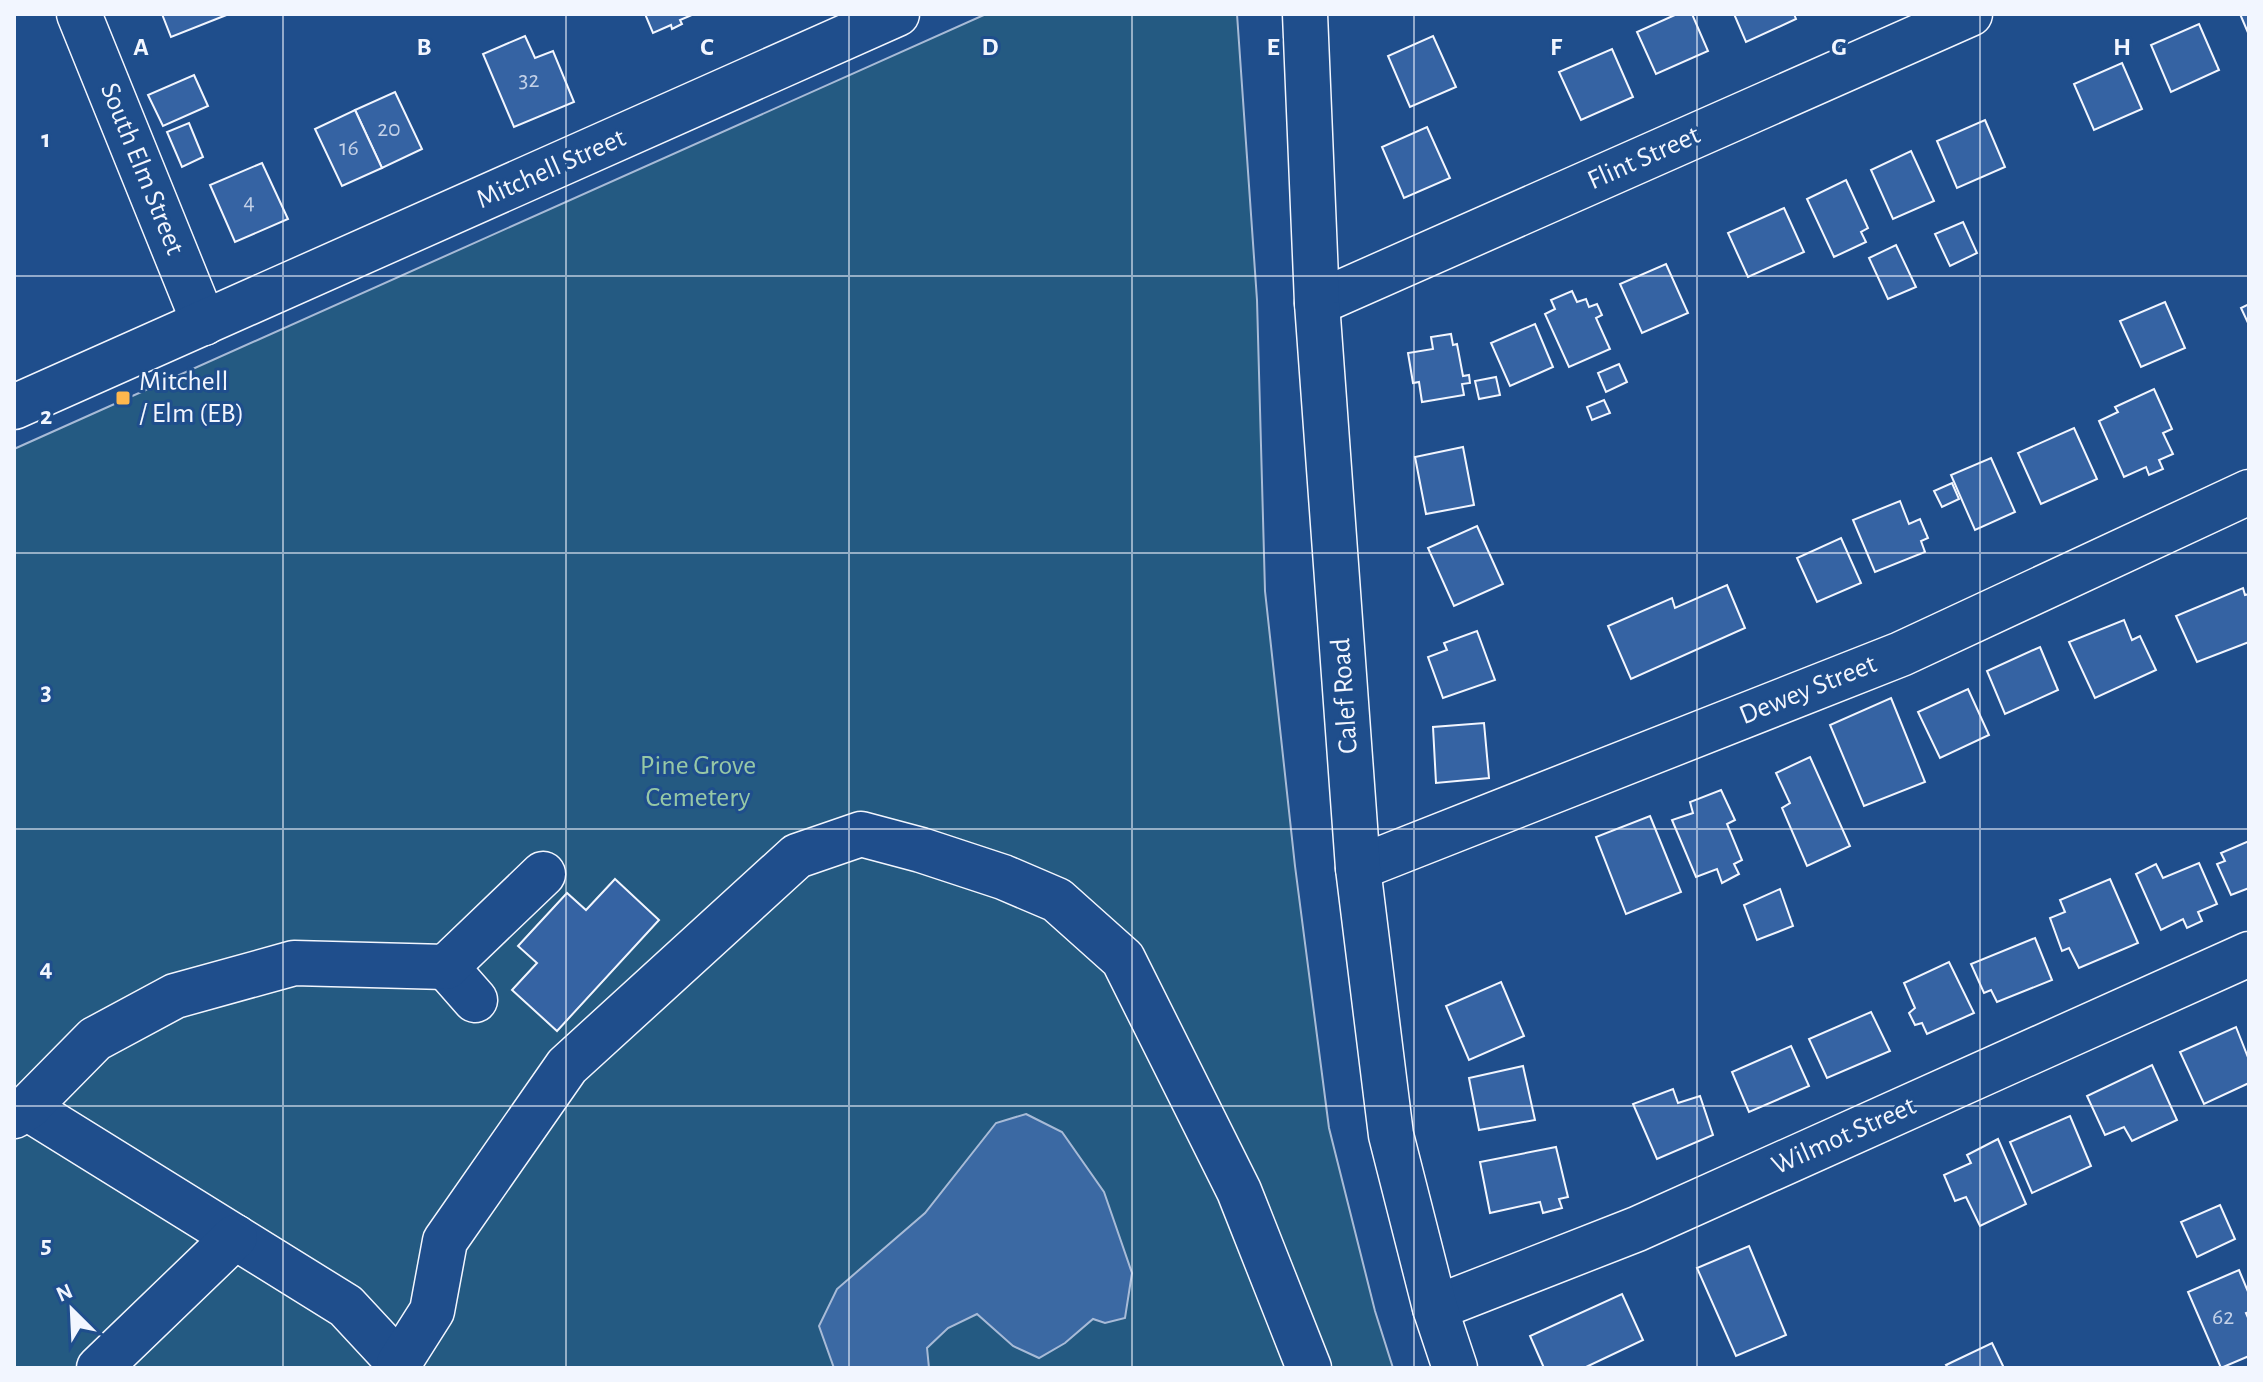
<svg xmlns="http://www.w3.org/2000/svg" width="2263" height="1382" viewBox="0 0 2263 1382" font-family="'Alegreya Sans',sans-serif">
<style>
.green{fill:#245a82;stroke:#a8bbd7;stroke-width:2}
.water{fill:#3b69a3;stroke:#a8bbd7;stroke-width:2}
.building{fill:#3563a3;stroke:#f2f6ff;stroke-width:2}
.lines{fill:none;stroke-linecap:round;stroke-linejoin:round}
.minor-casing{stroke:#f2f6ff;stroke-width:47}
.major-casing{stroke:#f2f6ff;stroke-width:47}
.minor{stroke:#1f4e8c;stroke-width:44}
.major{stroke:#1f4e8c;stroke-width:44}
.grid{fill:none;stroke:#f2f6ff;stroke-width:2;stroke-opacity:0.55}
.poi-dot{fill:#ffb74d;stroke:#1f4e8c;stroke-width:3}
.labels{text-anchor:middle;dominant-baseline:central;stroke-width:6;stroke-linejoin:round;paint-order:stroke}
.number-label{font-size:24px;fill:#c3d1e8}
.street-label{font-size:28px;fill:#f2f6ff;stroke:#1f4e8c}
.poi-label{font-size:28px;fill:#f2f6ff;stroke:#1f4e8c;text-anchor:start}
.park-label{font-size:28px;fill:#97c8a6;stroke:#1f4e8c}
.grid-label{font-size:26px;text-anchor:middle;font-weight:bold;fill:#f2f6ff;stroke:#1f4e8c;stroke-width:6;stroke-linejoin:round;paint-order:stroke}
</style>
<rect width="100%" height="100%" fill="#1f4e8c"/>
<!-- green -->
<path class="green" d="M986,14H1237L1257,300L1265,591L1295,866L1329,1128L1375,1311L1393,1368H14V449Z"/>
<!-- water -->
<path class="water" d="M1026,1114L1062,1132L1104,1192L1132,1273L1125,1318L1105,1323L1093,1319L1065,1343L1039,1358L1013,1346L977,1314L948,1328L927,1348L929,1368H834L819,1326L837,1289L925,1213L996,1123Z"/>
<!-- building -->
<g class="building">
<path d="M162,14H229L171,37Z"/>
<path d="M645,14H694L680,20L682,24L672,29L671,25L653,33Z"/>
<path d="M1677,14H1692L1708,51L1656,74L1637,32Z"/>
<path d="M1734,14H1794L1796,19L1746,42Z"/>
<path d="M2240,14H2249V35Z"/>
<path d="M2199,24L2219,70L2171,92L2151,45Z"/>
<path d="M525,36L535,58L553,51L574,102L514,127L483,54Z"/>
<path d="M1433,36L1456,87L1410,107L1388,56Z"/>
<path d="M1612,49L1633,97L1581,120L1559,72Z"/>
<path d="M2122,63L2142,109L2094,130L2074,84Z"/>
<path d="M194,75L208,106L163,126L148,95Z"/>
<path d="M395,92L422,149L382,168L355,110Z"/>
<path d="M355,110L382,168L342,186L315,129Z"/>
<path d="M1985,120L2005,167L1957,188L1937,141Z"/>
<path d="M189,123L203,157L182,167L167,132Z"/>
<path d="M1427,127L1450,178L1404,198L1382,147Z"/>
<path d="M1911,151L1934,201L1893,219L1871,170Z"/>
<path d="M262,163L288,219L235,242L210,185Z"/>
<path d="M1846,180L1868,228L1861,232L1866,242L1834,257L1807,199Z"/>
<path d="M1784,208L1804,252L1748,277L1728,233Z"/>
<path d="M1963,222L1977,253L1950,266L1935,234Z"/>
<path d="M1896,245L1916,287L1888,299L1869,258Z"/>
<path d="M1666,264L1688,313L1642,333L1620,284Z"/>
<path d="M1572,291L1577,302L1586,299L1589,307L1597,304L1602,315L1596,318L1610,349L1569,367L1545,314L1555,309L1551,300Z"/>
<path d="M2165,302L2185,348L2141,367L2120,321Z"/>
<path d="M2249,304V325L2241,308Z"/>
<path d="M1535,324L1553,367L1510,386L1491,343Z"/>
<path d="M1451,334L1453,345L1457,344L1463,376L1469,375L1470,383L1462,384L1464,395L1422,402L1419,382L1413,383L1408,353L1433,349L1431,337Z"/>
<path d="M1619,364L1627,382L1606,392L1598,373Z"/>
<path d="M1496,377L1500,395L1479,399L1475,381Z"/>
<path d="M2154,389L2172,429L2163,433L2173,454L2159,460L2163,469L2149,475L2146,467L2124,477L2099,421L2118,412L2115,407Z"/>
<path d="M1604,400L1610,413L1592,420L1587,407Z"/>
<path d="M2074,428L2097,479L2041,504L2018,453Z"/>
<path d="M1463,447L1474,505L1426,514L1415,457Z"/>
<path d="M1991,458L2015,512L1975,530L1951,475Z"/>
<path d="M1952,483L1959,499L1942,507L1934,491Z"/>
<path d="M1900,501L1909,524L1920,519L1928,538L1921,541L1925,552L1875,572L1853,520Z"/>
<path d="M1477,526L1503,584L1454,606L1428,548Z"/>
<path d="M1841,538L1861,583L1817,602L1797,558Z"/>
<path d="M1727,585L1745,628L1631,679L1608,626L1672,598L1675,608Z"/>
<path d="M2243,588L2245,595L2249,594V642L2197,662L2176,616Z"/>
<path d="M2124,620L2132,640L2140,636L2156,670L2095,698L2069,642Z"/>
<path d="M1477,631L1495,680L1443,698L1428,657L1447,650L1444,643Z"/>
<path d="M2040,647L2058,690L2005,714L1987,671Z"/>
<path d="M1968,689L1989,735L1940,758L1918,712Z"/>
<path d="M1891,698L1925,782L1864,806L1830,725Z"/>
<path d="M1484,723L1489,778L1436,783L1433,727Z"/>
<path d="M1810,757L1850,846L1807,866L1782,808L1790,803L1776,773Z"/>
<path d="M1721,790L1735,820L1727,824L1742,860L1734,864L1739,874L1722,883L1717,869L1696,877L1672,820L1693,813L1690,802Z"/>
<path d="M1650,816L1681,892L1626,914L1596,837Z"/>
<path d="M2249,841V888L2231,895L2217,864L2225,861L2221,853Z"/>
<path d="M2199,863L2217,904L2198,912L2202,921L2187,928L2183,919L2161,930L2136,874L2156,864L2163,878Z"/>
<path d="M615,879L659,920L557,1031L512,990L537,963L518,946L567,893L586,910Z"/>
<path d="M2110,879L2138,943L2079,968L2069,948L2062,951L2050,918L2065,912L2060,900Z"/>
<path d="M1780,889L1793,926L1757,940L1744,905Z"/>
<path d="M2035,938L2052,980L1997,1002L1991,990L1984,993L1971,964Z"/>
<path d="M1949,962L1974,1013L1927,1034L1922,1023L1915,1025L1909,1013L1915,1008L1904,983Z"/>
<path d="M1501,982L1524,1036L1469,1060L1446,1006Z"/>
<path d="M1871,1012L1890,1051L1827,1078L1809,1039Z"/>
<path d="M2236,1027L2249,1060V1083L2204,1104L2180,1052Z"/>
<path d="M1791,1046L1809,1086L1749,1112L1732,1072Z"/>
<path d="M2152,1065L2177,1120L2132,1141L2124,1127L2105,1135L2087,1096Z"/>
<path d="M1523,1066L1535,1120L1479,1130L1469,1078Z"/>
<path d="M1673,1089L1678,1103L1700,1096L1713,1135L1657,1159L1633,1104Z"/>
<path d="M2070,1116L2091,1166L2032,1193L2010,1142Z"/>
<path d="M1998,1139L2026,1204L1980,1226L1966,1197L1955,1201L1944,1175L1971,1163L1967,1155Z"/>
<path d="M1556,1147L1568,1197L1559,1199L1562,1208L1543,1213L1540,1202L1490,1213L1480,1162Z"/>
<path d="M2220,1205L2235,1239L2197,1257L2181,1222Z"/>
<path d="M1749,1246L1786,1335L1736,1356L1697,1268Z"/>
<path d="M2239,1270L2249,1294V1312L2246,1313L2249,1320V1356L2221,1368L2188,1292Z"/>
<path d="M1622,1294L1643,1340L1584,1368H1544L1530,1336Z"/>
<path d="M1992,1343L2004,1368H1948L1946,1365Z"/>
</g>
<g class="lines">
<!-- minor casing -->
<g class="minor-casing">
<g id="minor">
<path d="M79,14L204,323"/>
<path d="M1317,303L1970,14"/>
<path d="M14,407L897,14"/>
<path d="M1358,868L1901,654L2249,492"/>
<path d="M446,967L475,1000"/>
<path d="M27,1108L346,1306L399,1363L401,1368"/>
<path d="M14,1116L27,1108L95,1039L175,996L294,963L446,967L543,874"/>
<path d="M1435,1308L1637,1229L2249,954"/>
<path d="M399,1363L432,1311L445,1241L567,1066L797,856L861,834L921,850L1003,877L1057,900L1123,959L1239,1191L1309,1368"/>
<path d="M99,1368L235,1237"/>
</g>
</g>
<!-- major casing -->
<g class="major-casing">
<path id="major" d="M1305,14L1317,303L1358,868L1391,1135L1435,1308L1455,1368"/>
</g>
<!-- minor -->
<use href="#minor" class="minor"/>
<!-- major -->
<use href="#major" class="major"/>
</g>
<!-- grid -->
<path class="grid" d="M283,14V1368M566,14V1368M849,14V1368M1132,14V1368M1414,14V1368M1697,14V1368M1980,14V1368M14,276H2249M14,553H2249M14,829H2249M14,1106H2249"/>
<!-- markers -->
<rect class="poi-dot" x="115" y="390" width="16" height="16" rx="4"/>
<g class="labels">
<!-- number labels -->
<g class="number-label">
<text x="529" y="80">32</text>
<text x="389" y="129">20</text>
<text x="349" y="148">16</text>
<text x="249" y="202">4</text>
<text x="2223" y="1317">62</text>
</g>
<!-- street labels -->
<g class="street-label">
<text transform="translate(1644 158) rotate(-24)">Flint Street</text>
<text transform="translate(142 169) rotate(68)">South Elm Street</text>
<text transform="translate(551 169) rotate(-24)">Mitchell Street</text>
<text transform="translate(1808 690) rotate(-22)">Dewey Street</text>
<text transform="translate(1345 696) rotate(-94)">Calef Road</text>
<text transform="translate(1844 1136) rotate(-24)">Wilmot Street</text>
</g>
<!-- poi labels -->
<g class="poi-label">
<text x="139" y="382">Mitchell<tspan x="139" dy="32">/ Elm (EB)</tspan></text>
</g>
<!-- park labels -->
<g class="park-label">
<text x="698" y="766">Pine Grove<tspan x="698" dy="32">Cemetery</tspan></text>
</g>
</g>
<g class="grid-label">
<text x="141" y="55">A</text>
<text x="424" y="55">B</text>
<text x="707" y="55">C</text>
<text x="990" y="55">D</text>
<text x="1273" y="55">E</text>
<text x="1556" y="55">F</text>
<text x="1839" y="55">G</text>
<text x="2122" y="55">H</text>
<text x="46" y="147">1</text>
<text x="46" y="424">2</text>
<text x="46" y="700">3</text>
<text x="46" y="976">4</text>
<text x="46" y="1253">5</text>
</g>
<!-- border -->
<rect width="2263" height="1382" fill="none" stroke="#f2f6ff" stroke-width="32"/>
<!-- north arrow -->
<g transform="translate(72 1310) rotate(336)" stroke="#1f4e8c" stroke-width="6" paint-order="stroke">
<path d="M0-6L14 30L0 20L-14 30Z" fill="#f2f6ff"/>
<text y="-12" font-size="22" font-weight="bold" text-anchor="middle" fill="#f2f6ff">N</text>
</g>
</svg>
